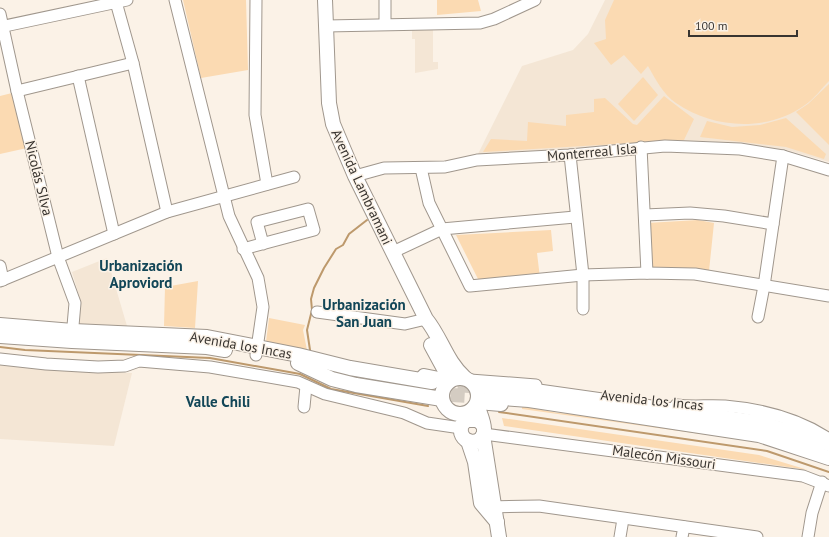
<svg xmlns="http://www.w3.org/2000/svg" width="829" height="537" viewBox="0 0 829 537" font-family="'PT Sans',sans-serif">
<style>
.built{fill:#f4e6d5}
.green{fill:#fbdab2}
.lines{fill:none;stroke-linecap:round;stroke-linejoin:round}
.stream{stroke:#bd996c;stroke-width:2}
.major-tunnel{stroke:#d4ccc2;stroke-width:14;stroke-dasharray:14 7;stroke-linecap:butt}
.minor-casing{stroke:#a0978d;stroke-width:13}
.major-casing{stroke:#a0978d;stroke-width:16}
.minor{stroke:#fff;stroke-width:11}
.major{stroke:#fff;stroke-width:14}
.labels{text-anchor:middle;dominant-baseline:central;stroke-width:3;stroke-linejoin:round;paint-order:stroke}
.street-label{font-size:14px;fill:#383430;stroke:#fbf2e7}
.neighbourhood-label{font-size:15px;font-weight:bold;fill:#124657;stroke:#fbf2e7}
</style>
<rect width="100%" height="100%" fill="#fbf2e7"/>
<!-- built -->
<g class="built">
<path d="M605,0H829V162L787,150L708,141L477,156L522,66L573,50L588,34Z"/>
<path d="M412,30H433V62H438V69L415,73V39H412Z"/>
<path d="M107,258L127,326L78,325L81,302L72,272Z"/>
<path d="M0,363L70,371L132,373L114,446L0,439Z"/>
</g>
<!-- green -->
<g class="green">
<path d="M183,0H246L248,70L201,78Z"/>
<path d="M437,0H478L481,11L437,15Z"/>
<path d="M614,0H829V81C822,88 814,99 805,105C768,132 713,129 676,103C663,94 656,80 648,66L641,74L624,55L611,65L594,43L606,39L605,20Z"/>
<path d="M643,77L658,95L634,121L618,104Z"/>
<path d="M829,84V145L796,112L808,104Z"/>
<path d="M12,93L27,148L0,154V96Z"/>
<path d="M664,96L694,119L684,140L483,152L491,139L527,141L528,122L566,126V115L594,112V99L605,98L633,124L637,125Z"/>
<path d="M786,118L826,154L824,159L786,147L700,137L707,121L732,127L760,125Z"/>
<path d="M698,220L714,223L709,271L690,268L652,269L647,223Z"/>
<path d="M551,230L553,251L537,253L540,278L480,283L456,235Z"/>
<path d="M198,281L195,328L164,326L165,287Z"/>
<path d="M269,318L305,325L303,330L307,350L266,342Z"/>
<path d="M522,406L558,413L590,415L751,436V441L522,409Z"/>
<path d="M502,418L759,455L808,470L504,426Z"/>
</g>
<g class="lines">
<!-- stream -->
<g class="stream">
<path d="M0,347L25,350L210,358L289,372L300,374L331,389L428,406"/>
<path d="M310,350L307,330L312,310L311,299L314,288L324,268L336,249L343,245L349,234L367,220"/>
<path d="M499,412L767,451L829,472"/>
</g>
<!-- major-tunnel -->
<g class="major-tunnel">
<path d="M437,383L489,388"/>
<path d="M430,391L452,395L490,397"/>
</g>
<!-- minor casing -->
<g class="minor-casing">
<g id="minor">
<path d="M175,0L229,216L258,278L263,307L256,355"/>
<path d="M256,0L255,115L267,184"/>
<path d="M385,0V24"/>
<path d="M116,2L133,63L167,212"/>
<path d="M0,14L17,91L58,257L75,303L72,337"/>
<path d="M326,26L480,23L494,19L535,0"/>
<path d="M0,27L127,0"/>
<path d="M78,76L114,234"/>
<path d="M17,91L133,63"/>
<path d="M641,147L647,273"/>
<path d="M570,155L583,275V309"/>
<path d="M421,168L429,203L470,286L583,275L647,273L695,274L829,296"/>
<path d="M355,176L384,168L445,167L477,160L570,155L665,146L740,149L783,156L829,170"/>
<path d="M645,215L690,213L724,216L773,224"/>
<path d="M243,249L314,230L308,209L257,222L263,244"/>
<path d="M393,252L442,229L575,217"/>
<path d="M0,266L3,280"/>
<path d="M0,281L167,212L294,177"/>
<path d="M317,312L405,324L426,319"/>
<path d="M758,317L764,286L783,156"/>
<path d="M0,359L46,364L98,367L125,366L139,361L210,367L298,382L325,394L404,413L427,423L461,428"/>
<path d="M470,380L536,385"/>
<path d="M676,405C692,407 708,405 725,406C760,409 799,419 829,439"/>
<path d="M304,407L306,386"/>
<path d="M484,434L803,476L829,486"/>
<path d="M488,507L539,506L757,537"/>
<path d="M620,537L623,519"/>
<path d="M682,537L684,527"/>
<path d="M808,537L812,513L822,482"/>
</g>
</g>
<!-- major casing -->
<g class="major-casing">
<g id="major">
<path d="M325,0L329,103L333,124L355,176L426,319C441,337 446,361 465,378"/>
<path d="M0,325L73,331L207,337L298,355L350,368L432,382"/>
<path d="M0,336L72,341L207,347L225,350"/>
<path d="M431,345L450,380"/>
<path d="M298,363L332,379L356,385L442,399"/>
<path d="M424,376L449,381"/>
<circle cx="460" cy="396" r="18"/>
<path d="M489,388L528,390L761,423L829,444"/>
<path d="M490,397L529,400L759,435L829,458"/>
<path d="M478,402L501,404"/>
<path d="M477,404C479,412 484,421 484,429C486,446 458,447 461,426L466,420H478L483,425"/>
<path d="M483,435L499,537"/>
<path d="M468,441L475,462L481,503L497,522"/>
</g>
</g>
<!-- minor -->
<use href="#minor" class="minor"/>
<!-- major -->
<use href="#major" class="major"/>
</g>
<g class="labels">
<!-- street labels -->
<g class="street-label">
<text transform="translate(592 152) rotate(-5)">Monterreal Isla</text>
<text transform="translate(39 178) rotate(76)">Nicolás SIlva</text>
<text transform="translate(362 187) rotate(65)">Avenida Lambramani</text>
<text transform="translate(241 345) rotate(10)">Avenida los Incas</text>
<text transform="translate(652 400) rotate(6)">Avenida los Incas</text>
<text transform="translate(664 457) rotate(8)">Malecón Missouri</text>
</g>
<!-- neighbourhood labels -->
<g class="neighbourhood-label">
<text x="141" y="265">Urbanización<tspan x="141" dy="17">Aproviord</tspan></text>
<text x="364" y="304">Urbanización<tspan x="364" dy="17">San Juan</tspan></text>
<text x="218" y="401">Valle Chili</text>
</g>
</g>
<!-- scale -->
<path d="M689 30v6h108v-6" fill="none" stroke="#383430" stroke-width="2"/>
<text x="695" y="30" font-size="12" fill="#383430" stroke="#fbf2e7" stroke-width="3" paint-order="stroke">100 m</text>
</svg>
